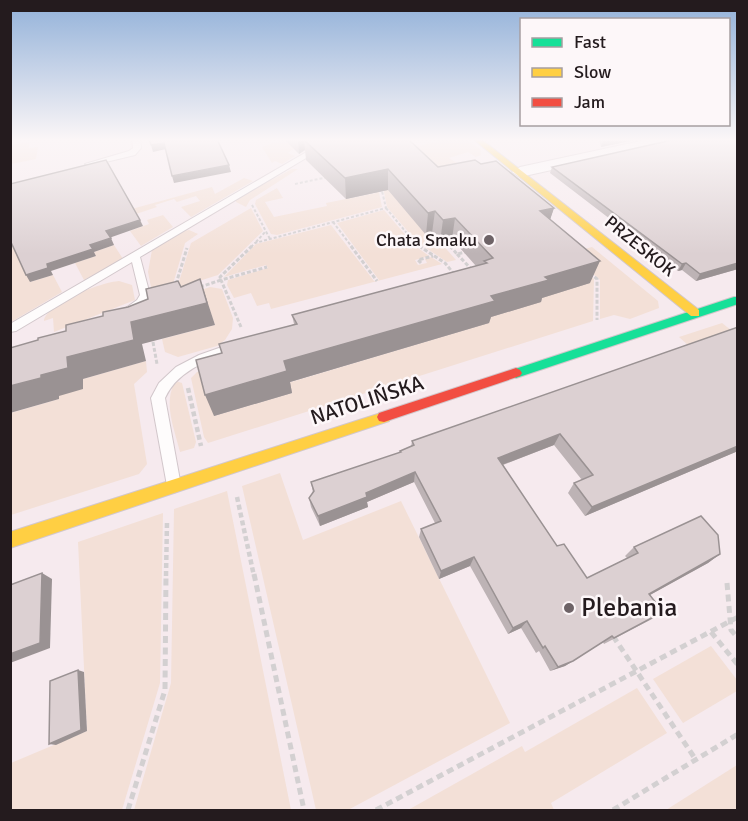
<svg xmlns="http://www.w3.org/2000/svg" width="748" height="821" viewBox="0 0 748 821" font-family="Signika,sans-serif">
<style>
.green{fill:#f3e0d7}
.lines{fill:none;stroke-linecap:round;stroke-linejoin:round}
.lane-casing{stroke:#d2c7cb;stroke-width:2}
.street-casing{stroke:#d2c7cb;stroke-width:2}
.fast-casing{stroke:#d2c7cb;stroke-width:2}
.slow-casing{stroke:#d2c7cb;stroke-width:2}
.jam-casing{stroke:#d2c7cb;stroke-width:2}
.path-far3{stroke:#d3d0d1;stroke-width:2;stroke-dasharray:3 2;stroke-linecap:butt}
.path-far2{stroke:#d3d0d1;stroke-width:3;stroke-dasharray:4 2;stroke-linecap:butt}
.path-far1{stroke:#d3d0d1;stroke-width:4.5;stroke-dasharray:5 3;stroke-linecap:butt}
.path{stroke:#d3d0d1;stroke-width:5;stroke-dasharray:7 4.5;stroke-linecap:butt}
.lane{fill:#fefcfc;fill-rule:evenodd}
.street{fill:#fefcfc;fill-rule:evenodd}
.fast{fill:#16e098;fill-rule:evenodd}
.slow{fill:#ffcf43;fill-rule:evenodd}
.jam{fill:#f24e42;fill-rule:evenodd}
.wall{fill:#bdb3b5}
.shaded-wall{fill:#9a9293}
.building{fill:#dcd0d2;stroke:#9a9293;stroke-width:1.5}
.poi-dot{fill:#6e6367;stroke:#fdf7f9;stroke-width:2}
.labels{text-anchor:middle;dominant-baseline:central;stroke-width:5;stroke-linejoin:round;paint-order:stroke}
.far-poi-label{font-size:18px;fill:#241b1e;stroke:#fdf7f9;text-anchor:end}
.far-street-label{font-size:18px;fill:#241b1e;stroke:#fdf7f9}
.street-label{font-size:21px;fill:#241b1e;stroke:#fdf7f9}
.near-poi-label{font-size:26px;fill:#241b1e;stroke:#fdf7f9;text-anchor:start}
</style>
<rect width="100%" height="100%" fill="#f6eaee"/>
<!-- green -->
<g class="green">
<path d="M284,139H292L288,142L295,148L288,153L295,156L282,164L275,161L272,163L262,147Z"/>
<path d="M434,139H466L480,149L481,155L476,157L468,152L449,158L457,163L410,173L397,150L437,142Z"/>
<path d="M29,142V148L38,147L36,159L11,164V145Z"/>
<path d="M292,169H298L250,200L246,207L236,202V199Z"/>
<path d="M375,172L382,207L277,235L271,234L255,204L256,200L277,188L283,198L265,202L274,217L327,206L326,203L376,193Z"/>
<path d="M380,172L395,198L426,234L432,233L456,260L447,262L417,242L387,207Z"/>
<path d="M244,178L253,181L191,217L181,207L200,201L196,196L177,202L174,199L155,205L157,207L121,219L117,213L212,187L215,194Z"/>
<path d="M251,208L263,231L218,275L177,288L191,243Z"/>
<path d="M384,210L414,245L429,256L415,260L418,265L427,263L425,259L431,257L442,264L271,309L269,303L257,306L251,293L234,298L227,285L228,280L268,268L266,265L224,277L256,244L331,225L374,281L379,280L337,223Z"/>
<path d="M163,215L173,227L141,246L130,231L149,224L147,220Z"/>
<path d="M189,230L198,234L185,243L171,291L152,292L148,272L152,250L183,231Z"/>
<path d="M34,236L30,282L53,275L62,292L11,322V243Z"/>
<path d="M114,245L123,259L84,280L75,263L96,256L94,252Z"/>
<path d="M592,247L658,301L659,308L630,319L614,315L600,319V280L574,257L581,250Z"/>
<path d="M566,254L594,279L593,321L208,443L204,437L191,378L197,372L225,361L214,416L292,393L288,383L488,323L485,318L538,299Z"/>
<path d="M119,281L132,285L135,300L54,332L53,318L44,321C46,303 102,282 119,281Z"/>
<path d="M210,287L222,289L233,318L232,329L225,340L217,346L178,357L165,352L162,339L215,325L205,296L185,301L183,296Z"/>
<path d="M722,323L736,334L737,389L679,337Z"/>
<path d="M146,361L147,372L134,384L147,464L139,474L11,515V413L59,399V396L83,379Z"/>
<path d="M176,381L182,383L196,442L194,448L180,452C175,430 162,401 176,381Z"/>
<path d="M280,473L303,540L401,501L510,723L348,810H316L242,486Z"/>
<path d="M227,491L291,810H134L171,683L174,509Z"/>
<path d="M163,513L160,683L122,810H11V763L87,731L78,542Z"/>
<path d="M711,646L737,680V691L683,723L653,679Z"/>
<path d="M637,688L667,733L551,803L554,810H408L522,746L525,752Z"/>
<path d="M737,765V810H666Z"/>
</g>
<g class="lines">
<!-- lane casing -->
<g class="lane-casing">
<g id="lane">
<path d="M132,139H140L141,148L135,155L89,166L85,164L129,151L133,148Z"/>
<path d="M329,139H338L140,257L150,295C146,305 139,311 129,314L123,310L137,300L140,295L132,262L16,331L10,332V324Z"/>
<path d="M239,341L243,342L245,345L243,348C214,359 179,367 165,398L181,486L178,491L173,493L168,491L151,398L159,383L176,367L199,355Z"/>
</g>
</g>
<!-- street casing -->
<g class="street-casing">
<path id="street" d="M650,139H677L669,144L520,177L512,172L520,167Z"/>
</g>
<!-- fast casing -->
<g class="fast-casing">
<path id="fast" d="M734,297H738V304L516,378L510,373L512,370Z"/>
</g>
<!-- slow casing -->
<g class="slow-casing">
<g id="slow">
<path d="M473,139H481L699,310V316H691Z"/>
<path d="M384,412L389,413L391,417L389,421L10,548V532Z"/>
</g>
</g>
<!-- jam casing -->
<g class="jam-casing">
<path id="jam" d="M516,368L520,370L522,373L520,376L384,422L379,421L377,417L379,413Z"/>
</g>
<!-- path-far3 -->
<g class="path-far3">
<path d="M295,184L328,177"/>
<path d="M252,205L270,239"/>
<path d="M386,208L415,243L421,247"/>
<path d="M333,222L352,247"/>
<path d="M256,242L266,231"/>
<path d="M447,242L451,247"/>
<path d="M251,247L255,243L386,208L381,187"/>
</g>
<!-- path-far2 -->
<g class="path-far2">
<path d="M351,246L377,281"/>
<path d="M419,246L445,263L454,274"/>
<path d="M450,246L457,254L466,252"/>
<path d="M457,254L473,271"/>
<path d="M421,263L418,260L433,256"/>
<path d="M590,273L597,279V320"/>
<path d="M176,284L187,248"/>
<path d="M200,287L221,280L220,277L252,246"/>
<path d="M241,327L221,280L267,267"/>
<path d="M153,342L157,364"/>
</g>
<!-- path-far1 -->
<g class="path-far1">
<path d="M188,388L201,446"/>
<path d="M237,497L254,576"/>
<path d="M166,576L167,522"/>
</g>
<!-- path -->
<g class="path">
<path d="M254,574L304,810"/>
<path d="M727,583L731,630L738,638"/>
<path d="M711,632L738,665"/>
<path d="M613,636L696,760"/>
<path d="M128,810L165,690L166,574"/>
<path d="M376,810L738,617"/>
<path d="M613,810L738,734"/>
</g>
<!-- lane -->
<use href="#lane" class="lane"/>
<!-- street -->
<use href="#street" class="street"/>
<!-- fast -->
<use href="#fast" class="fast"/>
<!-- slow -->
<use href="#slow" class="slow"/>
<!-- jam -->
<use href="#jam" class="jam"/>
</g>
<!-- wall -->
<g class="wall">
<path d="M284,139H408L438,167L481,164L554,208L550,219L590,283L542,298L541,302L491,317L489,323L290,382L292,393L214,416L222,353L294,324L292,315L476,266L452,239L440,242L432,233L426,235L388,190L346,199L306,160L305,150L299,154Z"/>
<path d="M599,139H640L601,147Z"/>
<path d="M738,139V269L696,281L682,270L678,271L550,173L552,167L672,140Z"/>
<path d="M738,327V451L585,516L568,493L574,483L582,480L554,445L503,465L557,546L587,578L627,558L625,556L634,547L720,554L708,563L650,595L652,619L604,644L603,642L565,666L550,671L539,651L536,653L521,628L508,634L470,566L439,579L419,537L421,529L435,523L414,482L367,502L368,507L320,526L311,507L309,498L313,493L311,482L400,453V451L411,447L412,441Z"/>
</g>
<!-- shaded-wall -->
<g class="shaded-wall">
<path d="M298,139H325L304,140L305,150L299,154Z"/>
<path d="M615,139H640L601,147L603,141Z"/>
<path d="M164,143L166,149L153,152L151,145Z"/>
<path d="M229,165L231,172L174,183L172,176Z"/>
<path d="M388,169V190L346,199L345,178Z"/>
<path d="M554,208L547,229L540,211Z"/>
<path d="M435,211L432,233L426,235L428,213Z"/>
<path d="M455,218L452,239L440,242L443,220Z"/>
<path d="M140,220L143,226L109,238L106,231Z"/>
<path d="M111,238L114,245L94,252L96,256L51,271L53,275L30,282L26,275L47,264L90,245Z"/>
<path d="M600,261L590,283L542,298L541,302L491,317L489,323L290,382L292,393L214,416L205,395L284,361L491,296L545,277Z"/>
<path d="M686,263L682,270L678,271L682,264Z"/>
<path d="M738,263V269L696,281L700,274Z"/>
<path d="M200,279L215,325L142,344L146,361L83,379V389L59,396V399L10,413V386L41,375L67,357L131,322Z"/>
<path d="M560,434L554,445L494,468L498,458Z"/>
<path d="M738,446V451L585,516L592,507Z"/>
<path d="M415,472L414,482L367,502L368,507L320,526L318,516L366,493Z"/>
<path d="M720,554L708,563L639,601L649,594Z"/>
<path d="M474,557L470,566L439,579L441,571Z"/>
<path d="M42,573L52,579L50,648L10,663V654Z"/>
<path d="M527,621L521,628L508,634L513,628Z"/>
<path d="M573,661L565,666L550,671L558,667Z"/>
<path d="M78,670L84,672L87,731L56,745L49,744Z"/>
</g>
<!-- building -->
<g class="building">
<path d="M149,139H217L229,165L172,176L164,143L151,145Z"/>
<path d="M307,139H408L438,167L475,160L481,164L496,161L554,208L540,211L600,261L545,277L549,280L491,296L495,301L284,361L287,371L205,395L196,360L222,353L219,344L297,324L292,315L487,263L484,261L493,258L455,218L443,220L435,211L428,213L388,169L345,178L304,140Z"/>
<path d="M602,139H615L603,141Z"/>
<path d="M675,139H738V263L700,274L686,263L682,264L552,167L672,140Z"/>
<path d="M106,160L140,220L106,231L111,238L90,245L93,249L47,264L48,268L26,275L10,240V184Z"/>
<path d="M200,279L207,303L131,322L134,340L67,357L68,368L41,375V378L10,386V348L38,340V338L66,331V325L103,316V312L128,307L148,299L146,289L178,281L181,287Z"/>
<path d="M738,327V446L592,507L574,483L593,475L560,434L498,458L557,546L564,544L587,578L638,553L634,547L701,516L718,535L720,554L649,594L663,612L614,638L612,636L573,661L558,667L545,646L543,648L527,621L513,628L474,557L441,571L421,529L441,521L415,472L366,493L367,497L318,516L309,498L314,491L311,482L401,452L400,451L414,445L412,441Z"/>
<path d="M42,573L40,643L10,654V585Z"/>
<path d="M78,670L81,730L49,744L50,681Z"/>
</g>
<!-- sky -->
<linearGradient id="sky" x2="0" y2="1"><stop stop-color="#92b1d9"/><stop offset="0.55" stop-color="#fbf6f7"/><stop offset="1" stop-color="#fbf6f7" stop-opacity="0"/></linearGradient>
<rect width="748" height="254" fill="url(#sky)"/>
<!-- markers -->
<g class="poi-dot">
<circle cx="489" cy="240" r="6"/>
<circle cx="569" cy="608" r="6"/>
</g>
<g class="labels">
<!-- far-poi labels -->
<g class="far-poi-label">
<text x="477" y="240">Chata Smaku</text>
</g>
<!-- far-street labels -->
<g class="far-street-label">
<text transform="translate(640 246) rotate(39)">PRZESKOK</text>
</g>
<!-- street labels -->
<g class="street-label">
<text transform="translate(367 400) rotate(-18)">NATOLIŃSKA</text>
</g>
<!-- near-poi labels -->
<g class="near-poi-label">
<text x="581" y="608">Plebania</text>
</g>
</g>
<!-- border -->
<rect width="748" height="821" fill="none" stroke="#241b1e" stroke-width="24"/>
<!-- legend -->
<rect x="520" y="18" width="210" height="108" fill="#fdf7f9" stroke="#a69fa1" stroke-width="1.5"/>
<rect x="532" y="38" width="30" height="9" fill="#16e098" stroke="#a69fa1" stroke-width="1.5"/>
<text x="574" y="48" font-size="18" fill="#241b1e">Fast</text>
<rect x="532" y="68" width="30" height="9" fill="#ffcf43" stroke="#a69fa1" stroke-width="1.5"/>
<text x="574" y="78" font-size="18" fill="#241b1e">Slow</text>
<rect x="532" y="98" width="30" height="9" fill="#f24e42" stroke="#a69fa1" stroke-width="1.5"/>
<text x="574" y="108" font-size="18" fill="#241b1e">Jam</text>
</svg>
